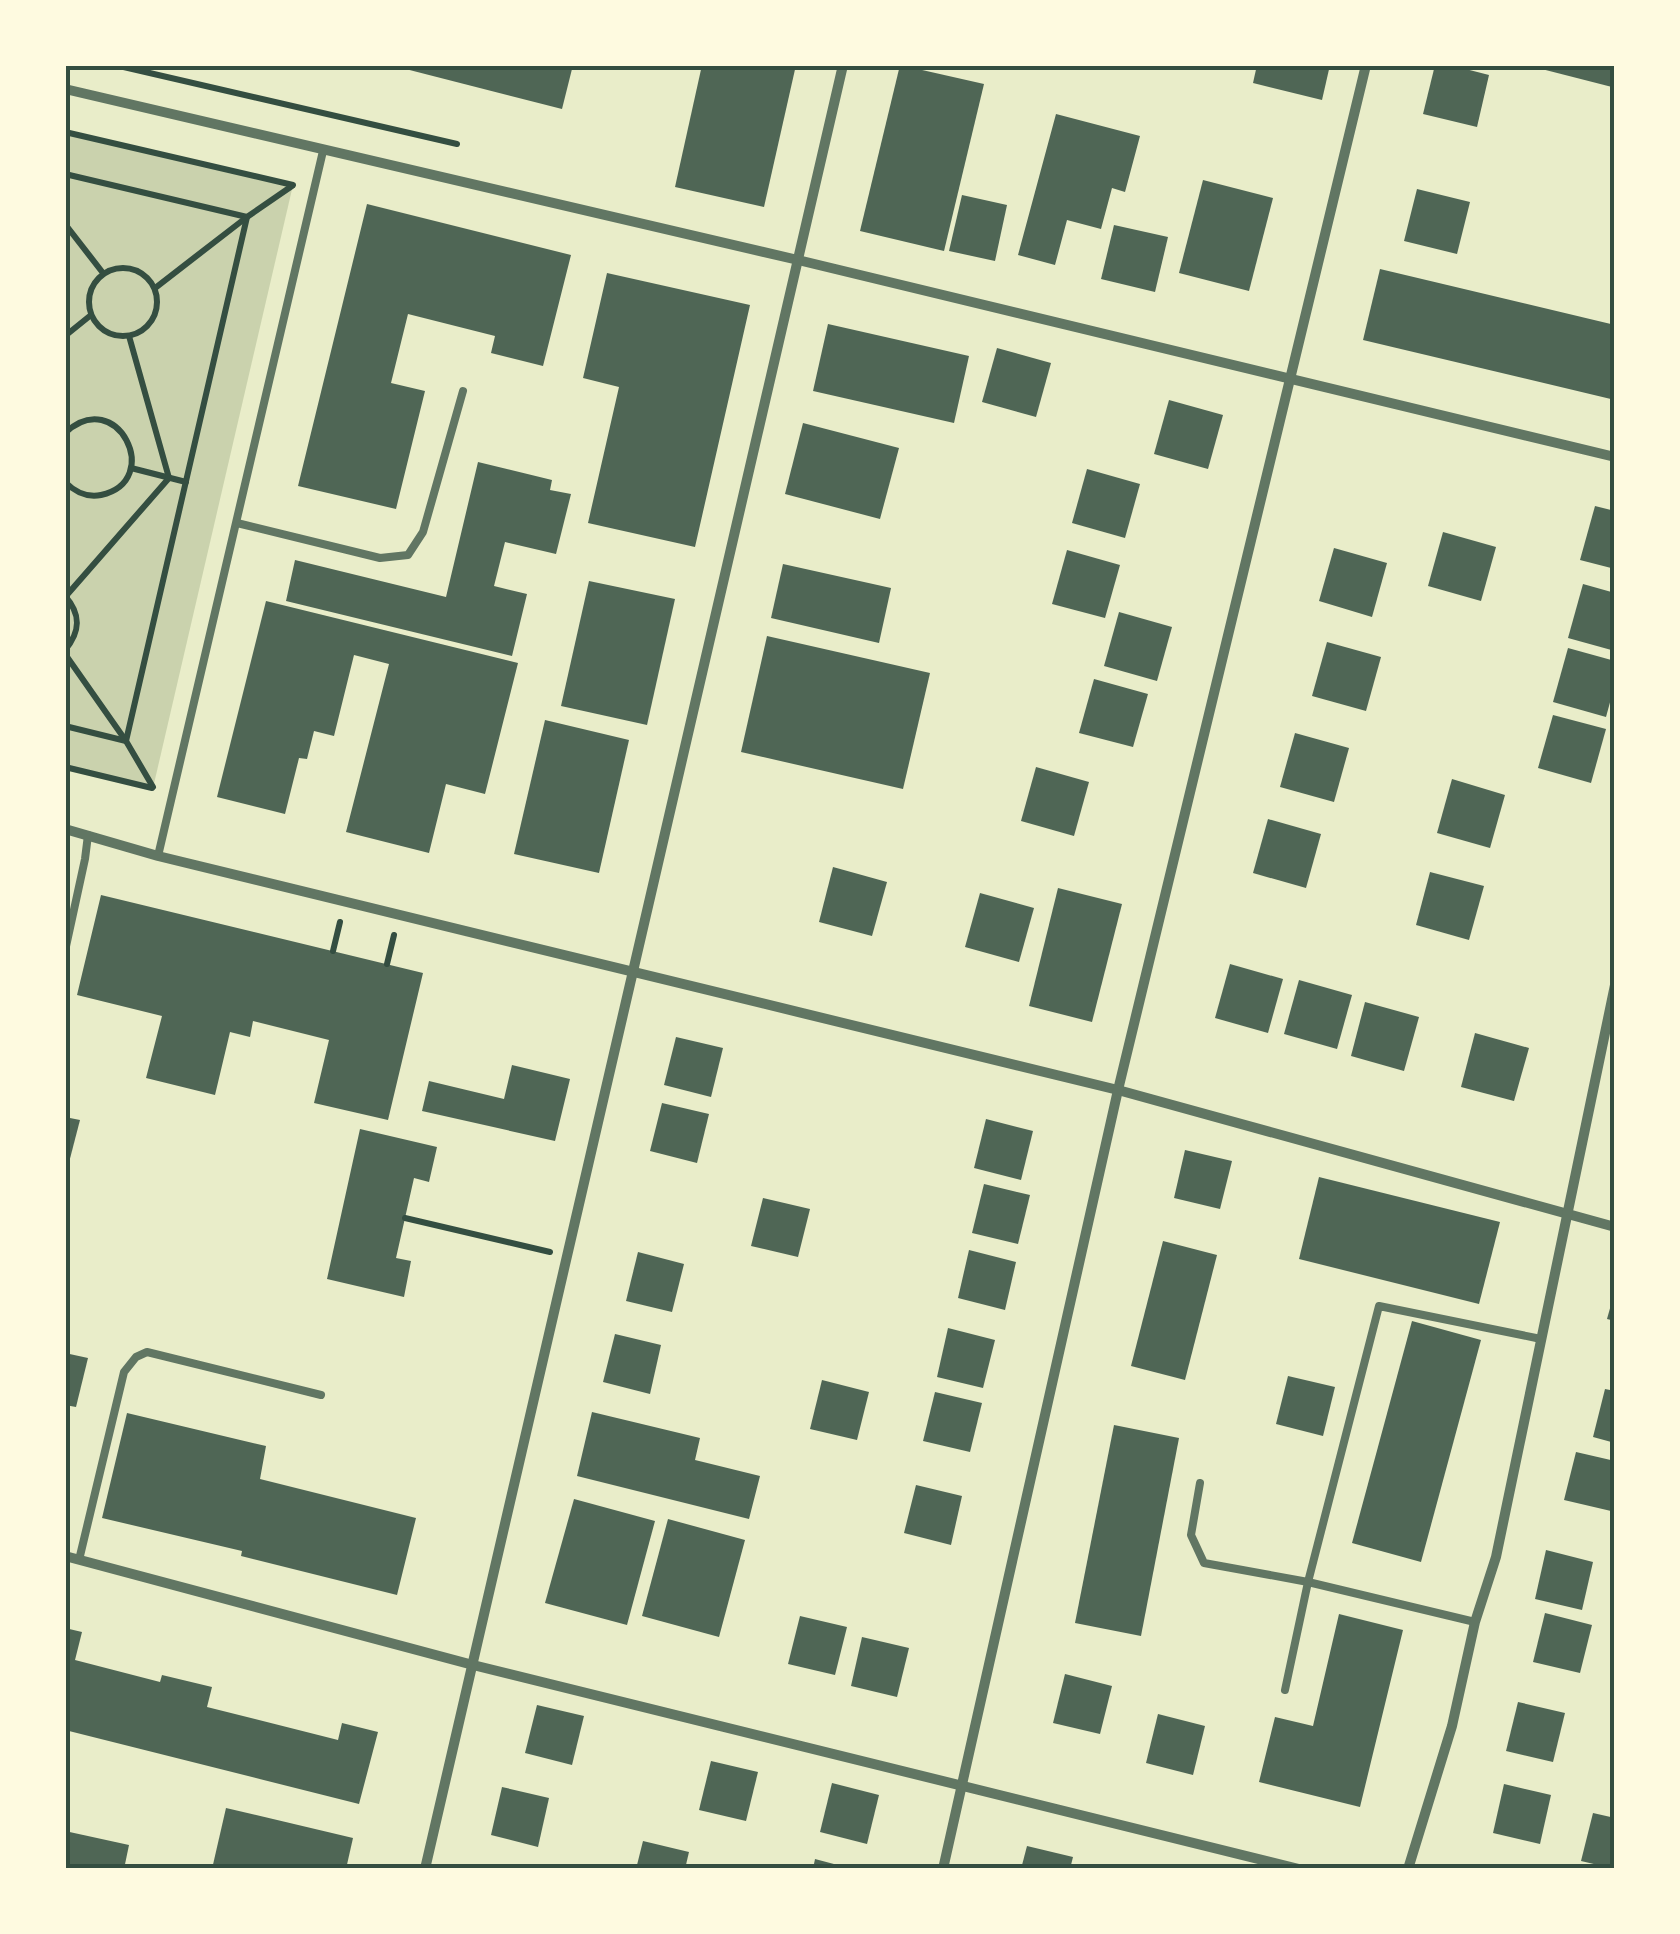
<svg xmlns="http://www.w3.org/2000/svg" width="1680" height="1934" viewBox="0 0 1680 1934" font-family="Merriweather,serif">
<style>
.green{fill:#cad2ad}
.building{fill:#4f6655}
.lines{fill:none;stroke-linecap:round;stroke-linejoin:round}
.path{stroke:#344e41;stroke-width:6}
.service{stroke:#617663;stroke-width:8}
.minor{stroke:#617663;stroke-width:10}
.neatline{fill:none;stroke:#344e41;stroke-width:4}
</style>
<rect width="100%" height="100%" fill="#e9edc9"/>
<!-- green -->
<path class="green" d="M65,132L293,185L153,788L65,767Z"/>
<!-- building -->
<g class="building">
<path d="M390,65H573L562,109Z"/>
<path d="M702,65H796L764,207L675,187Z"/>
<path d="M900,65L984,84L944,251L860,231Z"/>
<path d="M1257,65H1330L1322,100L1253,83Z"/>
<path d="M1435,65H1450L1489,75L1477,127L1423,114Z"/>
<path d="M1526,65H1615V71L1612,87Z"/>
<path d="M1056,114L1140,136L1125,192L1112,188L1101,229L1067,220L1055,265L1018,255Z"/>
<path d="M1203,180L1273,198L1249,291L1179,273Z"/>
<path d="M1417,189L1470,202L1457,254L1404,241Z"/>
<path d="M962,195L1007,205L995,261L949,251Z"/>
<path d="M367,204L571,255L543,366L491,353L495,336L408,314L391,383L425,391L396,509L298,486Z"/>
<path d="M1114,225L1168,237L1155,292L1101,279Z"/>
<path d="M1380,269L1615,325V400L1363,340Z"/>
<path d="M607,273L750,305L695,547L588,523L619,387L583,378Z"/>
<path d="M828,324L969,356L954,423L813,391Z"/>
<path d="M997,348L1051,363L1036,417L982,402Z"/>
<path d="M1169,400L1223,415L1208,469L1154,454Z"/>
<path d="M803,423L899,448L880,519L785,494Z"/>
<path d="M478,462L552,480L550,490L571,494L556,554L505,542L494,586L527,594L512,656L286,601L295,560L446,597Z"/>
<path d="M1087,469L1140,484L1125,538L1072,523Z"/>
<path d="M1595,506L1615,511V569L1580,560Z"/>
<path d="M1443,532L1496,547L1481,601L1428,586Z"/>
<path d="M1334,548L1387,563L1372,617L1319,601Z"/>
<path d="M1067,550L1120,565L1105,618L1052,604Z"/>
<path d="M783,564L891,588L879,643L771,618Z"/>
<path d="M589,581L675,599L647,725L561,706Z"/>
<path d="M1583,584L1615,593V651L1568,638Z"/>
<path d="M266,601L518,663L485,794L446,784L429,853L346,832L389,664L354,655L334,736L314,731L307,759L299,758L285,814L217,797Z"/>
<path d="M1119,612L1172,627L1157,681L1104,666Z"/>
<path d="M767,636L930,673L903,789L741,752Z"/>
<path d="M1327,642L1381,657L1366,711L1312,696Z"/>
<path d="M1568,648L1615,661V684L1606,717L1553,702Z"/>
<path d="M1094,679L1148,694L1133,747L1079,733Z"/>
<path d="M1553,715L1606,729L1591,783L1538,768Z"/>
<path d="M545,720L629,740L599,873L514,854Z"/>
<path d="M1295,733L1349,748L1334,802L1280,787Z"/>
<path d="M1036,767L1089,782L1074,836L1021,821Z"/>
<path d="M1452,779L1505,795L1490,848L1437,833Z"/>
<path d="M1268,819L1321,834L1306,888L1253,873Z"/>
<path d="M833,867L887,882L872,936L819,922Z"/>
<path d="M1430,872L1484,886L1469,940L1416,925Z"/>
<path d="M1058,888L1122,904L1092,1022L1029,1006Z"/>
<path d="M980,893L1034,908L1019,962L965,947Z"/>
<path d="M101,895L423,973L388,1120L314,1103L329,1040L253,1021L250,1037L230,1032L215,1095L146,1078L162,1016L77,995Z"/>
<path d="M1230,964L1283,979L1268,1033L1215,1018Z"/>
<path d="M1299,980L1352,995L1337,1049L1284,1034Z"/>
<path d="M1365,1002L1419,1017L1404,1071L1351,1056Z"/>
<path d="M1475,1033L1529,1048L1514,1101L1461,1087Z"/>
<path d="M676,1037L723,1048L711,1097L664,1085Z"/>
<path d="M512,1065L570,1079L555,1141L422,1111L429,1081L504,1099Z"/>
<path d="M662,1103L709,1114L697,1163L650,1151Z"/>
<path d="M65,1117L80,1120L66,1174H65Z"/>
<path d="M986,1119L1033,1131L1021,1180L974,1168Z"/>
<path d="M360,1129L437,1147L429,1182L414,1178L396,1258L411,1261L404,1297L327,1279Z"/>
<path d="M1185,1150L1232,1161L1220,1209L1174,1198Z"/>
<path d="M1319,1177L1500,1222L1479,1304L1299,1259Z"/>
<path d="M984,1184L1030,1195L1018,1244L972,1233Z"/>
<path d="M763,1198L810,1209L798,1257L751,1246Z"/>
<path d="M1163,1241L1217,1255L1185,1380L1131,1366Z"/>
<path d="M969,1250L1016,1262L1005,1310L958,1298Z"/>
<path d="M638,1252L684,1264L672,1312L626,1301Z"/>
<path d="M1614,1294H1615V1321L1607,1319Z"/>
<path d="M1412,1321L1481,1340L1421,1562L1352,1543Z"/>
<path d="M948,1328L995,1340L983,1388L937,1377Z"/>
<path d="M615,1334L661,1345L650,1394L603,1382Z"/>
<path d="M65,1353L88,1358L76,1407L65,1405Z"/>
<path d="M1288,1376L1335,1387L1323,1436L1276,1424Z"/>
<path d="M822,1380L869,1392L857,1440L810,1429Z"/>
<path d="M1605,1389L1615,1391V1443L1593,1437Z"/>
<path d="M935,1392L982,1403L970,1452L923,1441Z"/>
<path d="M592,1412L700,1438L695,1460L760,1476L749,1519L577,1476Z"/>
<path d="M127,1413L266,1446L260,1479L416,1518L397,1595L241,1556L242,1551L102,1518Z"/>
<path d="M1114,1425L1179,1438L1141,1636L1075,1623Z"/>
<path d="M1576,1452L1615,1461V1495L1611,1511L1564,1500Z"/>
<path d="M916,1485L962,1496L951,1545L904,1533Z"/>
<path d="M574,1499L655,1521L627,1625L545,1603Z"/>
<path d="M668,1519L745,1540L719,1637L642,1616Z"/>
<path d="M1546,1550L1593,1562L1582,1610L1535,1599Z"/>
<path d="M1545,1613L1592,1625L1580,1673L1533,1662Z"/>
<path d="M1339,1614L1403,1630L1360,1807L1259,1782L1275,1717L1313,1726Z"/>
<path d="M800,1616L847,1627L835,1675L788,1664Z"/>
<path d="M65,1628L82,1632L75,1660L160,1682L162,1675L212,1687L207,1707L338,1740L342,1723L378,1732L359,1804L65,1730Z"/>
<path d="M862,1637L909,1648L897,1697L851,1686Z"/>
<path d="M1065,1674L1112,1686L1100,1734L1053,1723Z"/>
<path d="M1518,1702L1565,1713L1553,1762L1506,1751Z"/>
<path d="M537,1705L584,1716L572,1765L525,1753Z"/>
<path d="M1158,1714L1205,1726L1193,1775L1146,1763Z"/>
<path d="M711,1761L758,1772L746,1821L699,1810Z"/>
<path d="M832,1783L879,1795L867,1844L820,1832Z"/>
<path d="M1504,1784L1551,1795L1540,1844L1493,1833Z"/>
<path d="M502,1787L549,1798L538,1847L491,1835Z"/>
<path d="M226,1808L353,1838L346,1869H212Z"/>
<path d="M1593,1813L1615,1818V1869L1581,1861Z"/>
<path d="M65,1831L129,1845L124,1869H65Z"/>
<path d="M643,1841L689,1852L685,1869H636Z"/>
<path d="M1027,1846L1073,1857L1070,1869H1021Z"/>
<path d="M815,1859L849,1868V1869H813Z"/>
</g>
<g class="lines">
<!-- path -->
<g class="path">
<path d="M115,65L457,144"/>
<path d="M65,132L293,185"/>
<path d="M65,174L247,217L126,741L65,726"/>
<path d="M65,224L103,273"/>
<circle cx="123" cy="302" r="34"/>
<path d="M155,288L247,217L292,186"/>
<path d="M65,336L91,315"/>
<path d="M65,433C117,384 165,481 101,495C86,498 75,492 65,482"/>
<path d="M131,468L186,482"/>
<path d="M65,596C81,614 81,631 65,650"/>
<path d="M66,596L169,478L129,336"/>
<path d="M65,654L126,741L153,787"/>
<path d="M65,767L152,788"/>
<path d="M333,951L340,922"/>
<path d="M387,964L394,935"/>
<path d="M405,1218L550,1252"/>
</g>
<!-- service -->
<g class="service">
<path d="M237,523L380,558L408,555L423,532L463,391"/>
<path d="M158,856L323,151"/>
<path d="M65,951L85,859L88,835"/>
<path d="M1200,1483L1191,1535L1204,1563L1308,1582L1475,1622"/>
<path d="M79,1560L124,1372L136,1357L147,1352L321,1395"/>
<path d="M1285,1690L1308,1582L1379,1306L1541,1339"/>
</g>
<!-- minor -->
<g class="minor">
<path d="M65,89L798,260L1615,457"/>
<path d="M65,829L158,856L1118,1090L1615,1227"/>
<path d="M65,1556L473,1665L1299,1869"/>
<path d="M425,1869L843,65"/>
<path d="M943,1869L1118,1090L1366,65"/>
<path d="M1408,1869L1452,1726L1475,1622L1496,1557L1615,985"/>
</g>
</g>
<!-- border -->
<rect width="1680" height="1934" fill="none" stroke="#fefae0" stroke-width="135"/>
<rect x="68" y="68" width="1544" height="1798" class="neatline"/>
</svg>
